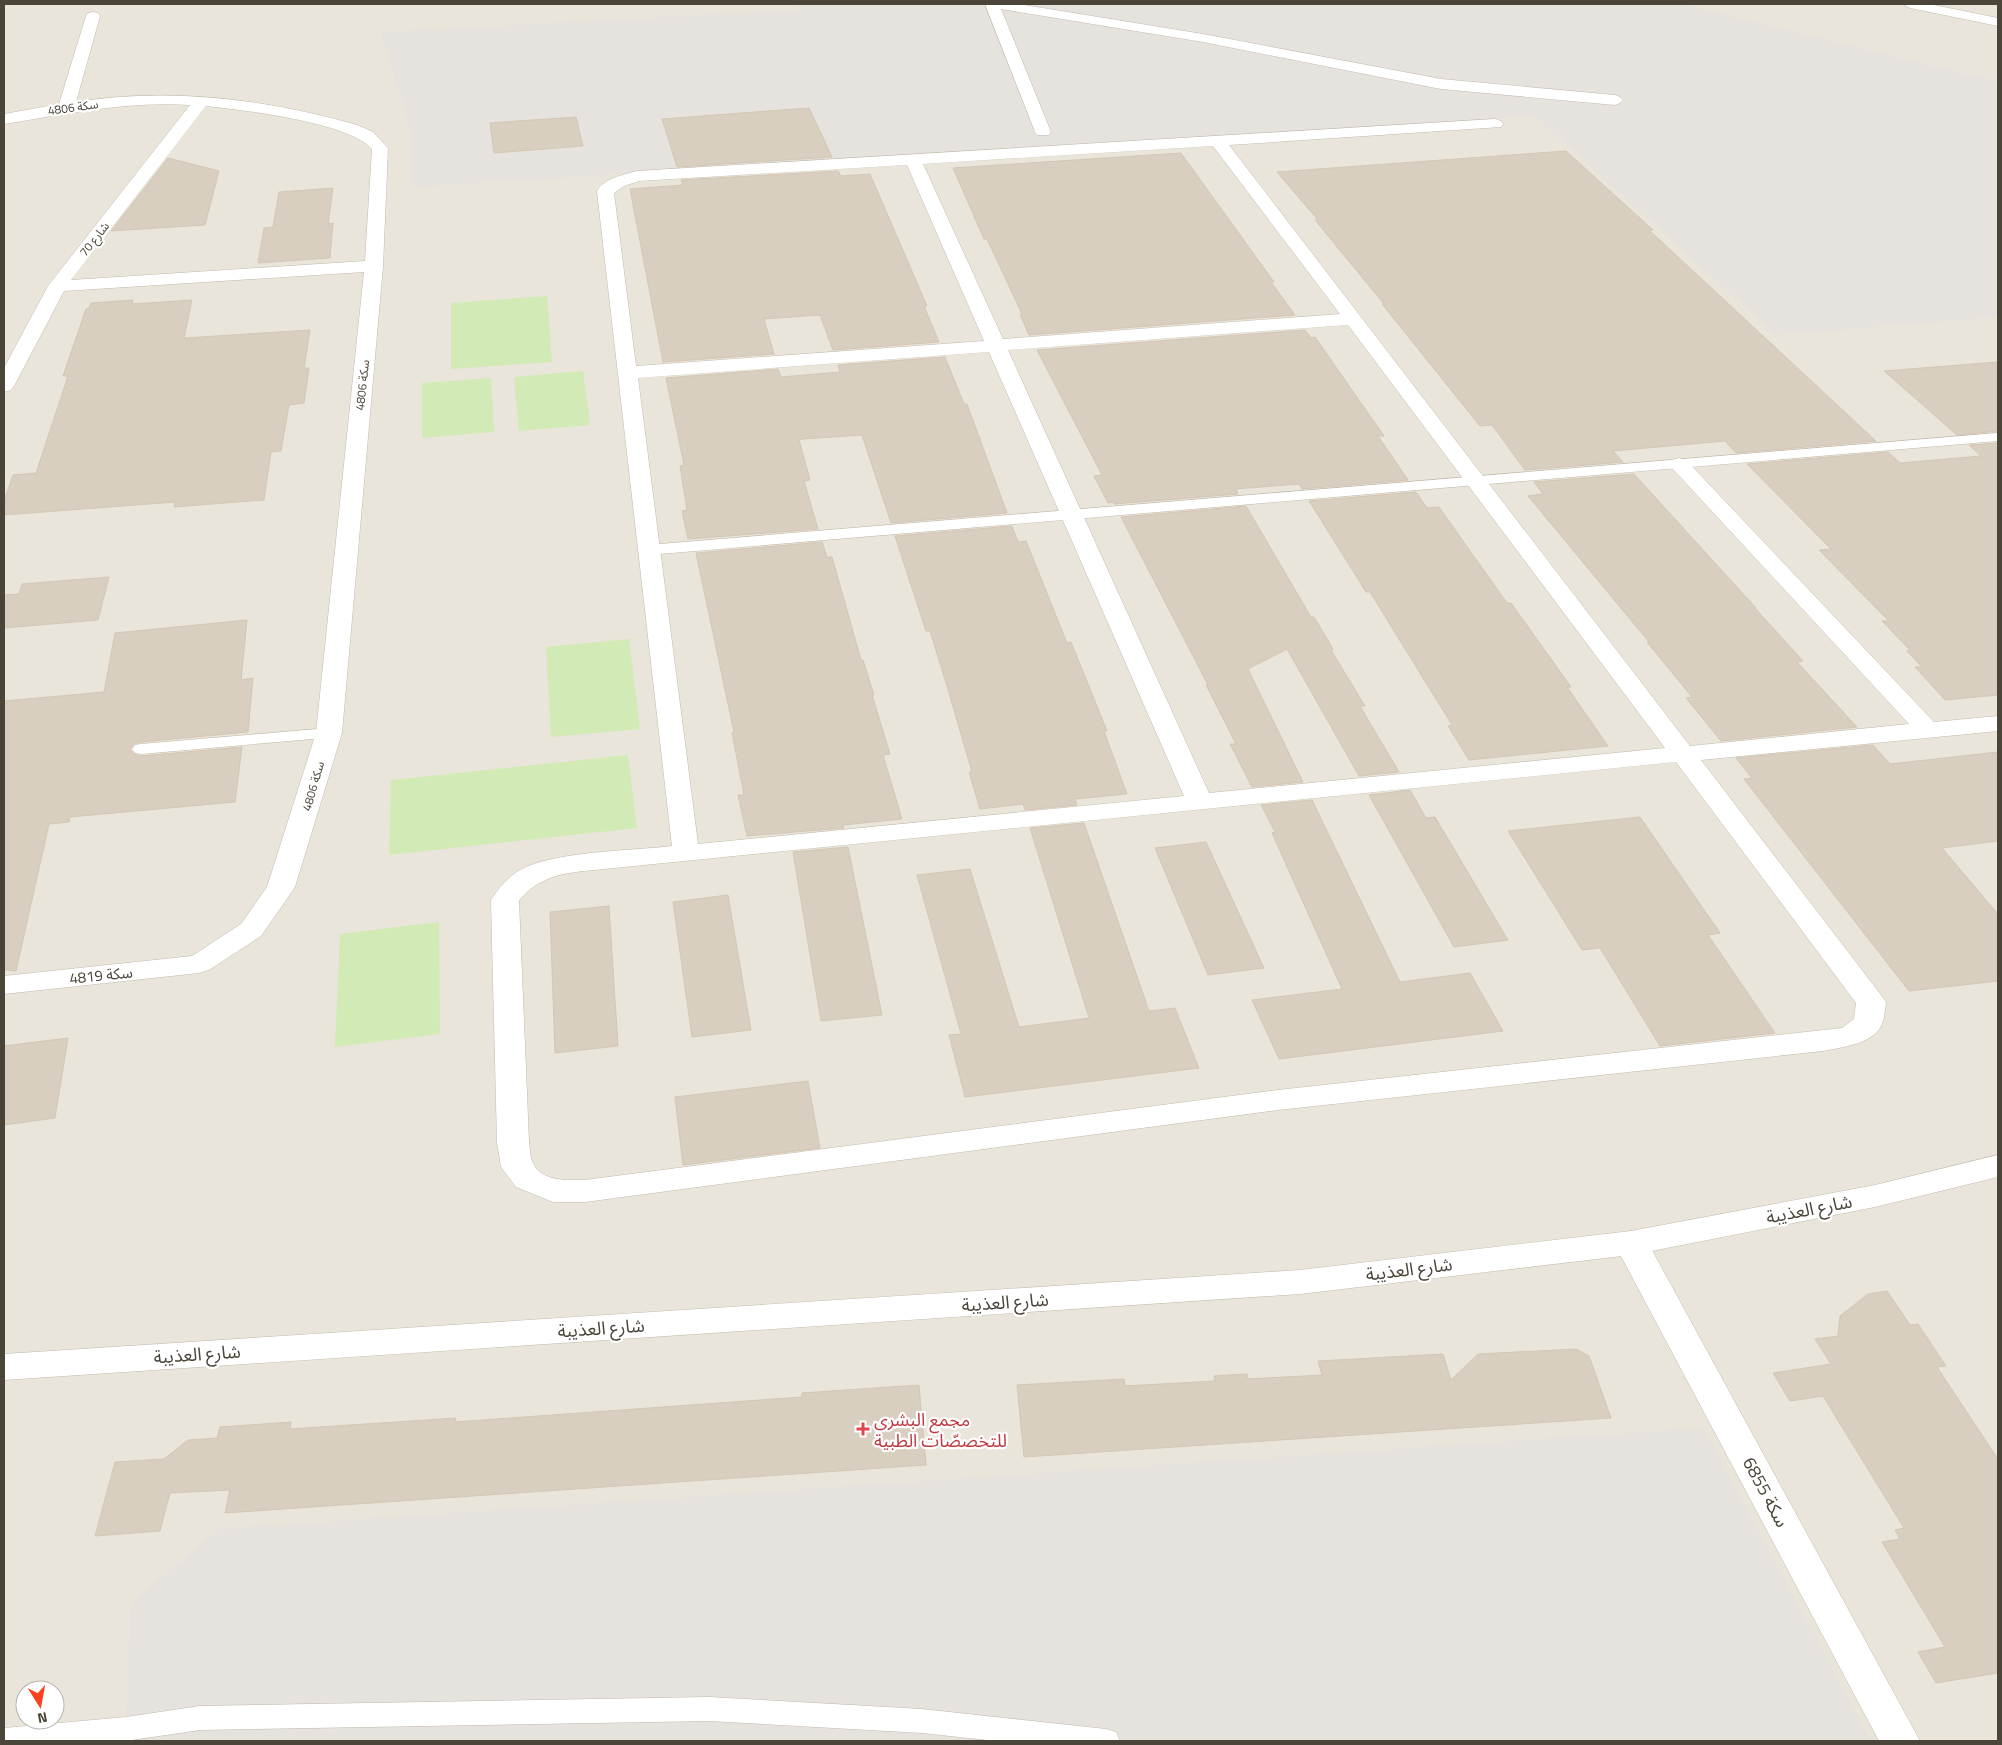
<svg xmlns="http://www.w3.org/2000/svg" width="2002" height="1745" viewBox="0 0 2002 1745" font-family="'Titillium Web','Noto Sans Arabic',sans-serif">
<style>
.residential{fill:#eae5da;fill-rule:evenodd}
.industrial{fill:#e6e2dd}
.green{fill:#d2eab5}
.building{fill:#d8cfc1;stroke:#d3c7b4}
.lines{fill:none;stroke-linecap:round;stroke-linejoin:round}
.service-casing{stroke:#c2bbae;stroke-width:1}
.minor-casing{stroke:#c2bbae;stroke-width:1}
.tertiary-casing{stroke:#c2bbae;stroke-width:1}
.service{fill:#fff;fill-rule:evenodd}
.minor{fill:#fff;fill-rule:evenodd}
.tertiary{fill:#fff;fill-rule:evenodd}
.health-dot{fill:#e0444e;stroke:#fff;stroke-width:2}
.labels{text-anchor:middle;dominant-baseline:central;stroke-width:4.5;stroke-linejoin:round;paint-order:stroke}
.far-street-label{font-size:12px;fill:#4b4439;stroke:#fff}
.street-label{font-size:15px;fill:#4b4439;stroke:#fff}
.near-street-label{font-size:18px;fill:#4b4439;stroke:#fff}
.near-health-label{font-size:18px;fill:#be3a42;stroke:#fff;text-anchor:start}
</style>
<rect width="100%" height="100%" fill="#f6f3ec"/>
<!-- residential -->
<path class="residential" d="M4,4H1998V1741H4ZM25,1690H55V1720H25Z"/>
<!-- industrial -->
<g class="industrial">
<path d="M796,4H1681L1998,82V317L1776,335L1535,116L412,187L411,131L381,32L798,10Z"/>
<path d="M1703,1428L1871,1741H125L131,1603L219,1529Z"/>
</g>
<!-- green -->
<g class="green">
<path d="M547,296L552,362L451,369V303Z"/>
<path d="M583,371L590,425L519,431L514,377Z"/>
<path d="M491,378L494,432L422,438V383Z"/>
<path d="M629,639L640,729L551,737L546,647Z"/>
<path d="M628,755L637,828L389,855L391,780Z"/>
<path d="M439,922L440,1034L335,1047L340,934Z"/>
</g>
<!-- building -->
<g class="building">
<path d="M809,108L832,157L677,167L662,119Z"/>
<path d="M576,117L583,146L494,153L490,123Z"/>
<path d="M1566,151L1653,230H1649L1876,441L1736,453L1725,441L1613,451L1623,462L1525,470L1492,425L1480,426L1382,304H1384L1315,220H1318L1277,172Z"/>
<path d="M1181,153L1274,282H1271L1295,315L1029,335L1020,314H1022L987,239H984L953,168Z"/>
<path d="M168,158L219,171L205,225L111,231Z"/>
<path d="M838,171L841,176L870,174L927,306H924L939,342L833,350L820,315L764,319L774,354L663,362L630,189L683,185L681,180Z"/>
<path d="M333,188L328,224L333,223L330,258L258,263L264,228L273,227L279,192Z"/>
<path d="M133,300L132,304L192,300L184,338L310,330L304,368H309L304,403L289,405L281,451L271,452L264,500L174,507L175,502L4,515V501L13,475L36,473L68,376H63L86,309L89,308L91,303Z"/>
<path d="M1305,330L1311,338L1315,337L1384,436H1378L1408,480L1302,489L1299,484L1236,489L1238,494L1114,504L1113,502L1108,503L1094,476L1102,475L1037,350Z"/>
<path d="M945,357L964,404H967L1007,513L891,523L862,435L803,439L799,440L810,480L804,481L818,529L688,539L682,511L687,510L680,466L684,465L666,378L778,369L781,377L840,372L838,365Z"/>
<path d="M1998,362V431L1957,435L1884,371Z"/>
<path d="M1998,443V695L1945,700L1915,667H1922L1907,651L1910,650L1882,621H1889L1819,550L1831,549L1747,464L1888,452L1900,463L1981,456L1969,445Z"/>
<path d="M1634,474L1756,608H1755L1803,661L1797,662L1857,727L1721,741L1686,698L1692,697L1647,642H1649L1528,496L1543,494L1534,482Z"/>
<path d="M1416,492L1427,508L1439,507L1507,603H1511L1549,656L1571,687H1567L1608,746L1469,760L1448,726L1452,725L1402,644L1370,592H1366L1309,501Z"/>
<path d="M1246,506L1311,617H1314L1333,649L1331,650L1365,706H1360L1399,772L1359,776L1287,649L1248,669L1303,782L1252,787L1230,744H1236L1206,685H1208L1121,517Z"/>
<path d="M1012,526L1018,542L1026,541L1067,643L1071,642L1107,731H1104L1127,794L1075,799L1077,805L1025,810L1023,804L980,809L969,772H972L947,686L930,631H926L895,536Z"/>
<path d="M822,542L827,557H832L861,660H863L874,695H872L890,754L883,755L902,819L843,825L844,828L747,836L738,795H744L732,733L734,732L696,553Z"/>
<path d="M109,577L98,620L4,628V595L19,594L22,584Z"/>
<path d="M247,620L241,680L253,678L248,732L141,742L134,744L130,749L134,754L141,756L242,747L235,802L70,817L69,822L49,824L16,971L4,970V701L104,692L115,633Z"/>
<path d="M1873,745L1890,764L1998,752V841L1942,848L1998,914V981L1909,991L1744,779L1752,778L1736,758Z"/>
<path d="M1410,790L1426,818L1435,817L1508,940L1454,947L1369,795Z"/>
<path d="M1312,800L1400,982L1470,973L1503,1031L1279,1059L1252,1000L1342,989L1272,833L1275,832L1261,805Z"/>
<path d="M1640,817L1720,933L1708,935L1775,1033L1660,1046L1600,948L1582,950L1508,831Z"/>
<path d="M1084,823L1149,1011L1175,1008L1199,1068L965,1097L949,1035L961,1034L917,875L970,869L1019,1027L1089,1018L1030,828Z"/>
<path d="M1206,842L1264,968L1208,975L1155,848Z"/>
<path d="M848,847L882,1015L821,1021L793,852Z"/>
<path d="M728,895L751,1030L692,1037L673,902Z"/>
<path d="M609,906L618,1046L555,1053L550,912Z"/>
<path d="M68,1038L55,1118L4,1125V1046Z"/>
<path d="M808,1081L820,1148L683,1165L675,1097Z"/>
<path d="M1887,1291L1910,1325L1918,1324L1946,1366L1937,1367L1998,1459V1673L1936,1683L1918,1652L1945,1647L1882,1542L1900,1539L1895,1530L1904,1528L1823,1396L1790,1401L1773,1373L1831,1364L1815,1339L1838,1336L1840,1316L1868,1294Z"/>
<path d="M1576,1349L1589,1356L1611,1418L1024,1457L1017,1385L1124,1379L1125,1386L1215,1381L1214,1376L1247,1374L1248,1379L1322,1375L1318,1361L1443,1354L1451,1380L1478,1354Z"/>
<path d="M919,1385L926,1465L225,1513L230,1490L170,1493L160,1531L95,1536L115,1462L164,1459L188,1440L217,1438L220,1427L291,1422L290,1429L456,1418L455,1422L802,1397V1393Z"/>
</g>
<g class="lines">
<!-- service casing -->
<g class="service-casing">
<g id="service">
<path d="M1998,433V441L648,555L643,553L640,550L643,547L648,545Z"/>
<path d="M329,728L335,729L338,733L335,737L141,754L135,753L132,749L135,745L141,744Z"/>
<path d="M709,1697L922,1709L1106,1729L1116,1732L1120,1741H996L922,1733L709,1721L200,1730L125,1741H4V1728L126,1717L200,1706Z"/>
</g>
</g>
<!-- minor casing -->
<g class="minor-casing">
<g id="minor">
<path d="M985,4H1018L1203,34L1441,79L1615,95L1620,97L1623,100L1620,103L1615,105L1441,89L1203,42L1001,9L1051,132L1049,135H1037L1035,132Z"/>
<path d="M1903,4H1929L1998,18V26L1910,8Z"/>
<path d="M93,12L98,13L100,16L76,102C170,87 265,99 357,125L373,132L388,148L383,266L342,733L295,887L261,936L209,970L199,973L4,994V976L192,956L241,924L267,887L316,733L364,272L64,291L14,386L11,390L4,392V368L48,286L190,105C127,101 66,114 4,124V114L59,104L86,16L88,13ZM206,106C242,110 349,122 372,149L365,261L71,280Z"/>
<path d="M1495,119L1501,121L1503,124L1501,127L1229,145L1690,746L1909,724L1672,468L1668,464L1672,460L1679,458L1686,460L1934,722L1998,716V731L1701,760L1881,995L1886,1002C1885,1008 1885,1015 1883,1021C1877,1044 1842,1047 1823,1051L1278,1110L585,1202H553L516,1187L501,1167L497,1142L491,900C499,888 508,877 520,870C554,851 631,851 672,846L597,191C605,178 623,175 637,171ZM1213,146L1340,314L1003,339L923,164ZM907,165L984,341L636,366L614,193L624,186L639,181ZM1348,325L1665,748L1209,793L1008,350ZM989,352L1184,796L698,844L638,378ZM1676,762L1856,1003L1854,1019L1842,1028L1278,1090L585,1180C569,1180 543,1182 534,1165C530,1159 530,1149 529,1142L519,901C536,879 557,874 584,871Z"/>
<path d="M1631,1231L1643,1235L1648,1243L1920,1741H1879L1614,1243L1619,1235Z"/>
</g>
</g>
<!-- tertiary casing -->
<g class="tertiary-casing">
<path id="tertiary" d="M1998,1155V1177L1875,1207L1631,1255L1300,1294L4,1380V1354L1300,1270L1631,1231L1875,1185Z"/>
</g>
<!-- service -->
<use href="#service" class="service"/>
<!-- minor -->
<use href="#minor" class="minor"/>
<!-- tertiary -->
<use href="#tertiary" class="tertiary"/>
</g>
<!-- markers -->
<path class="health-dot" d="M860.5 1421.5h5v5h5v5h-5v5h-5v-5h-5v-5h5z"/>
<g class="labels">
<!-- far-street labels -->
<g class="far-street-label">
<text transform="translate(73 107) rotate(-8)">سكة 4806</text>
<text transform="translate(94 239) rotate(-52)">شارع 70</text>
<text transform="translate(362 385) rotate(-84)">سكة 4806</text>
<text transform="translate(313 786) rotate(-74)">سكة 4806</text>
</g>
<!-- street labels -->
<g class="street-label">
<text transform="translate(101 975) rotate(-6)">سكة 4819</text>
</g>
<!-- near-street labels -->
<g class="near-street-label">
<text transform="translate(1809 1209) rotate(-11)">شارع العذيبة</text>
<text transform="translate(1409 1269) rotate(-7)">شارع العذيبة</text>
<text transform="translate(1005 1302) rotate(-4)">شارع العذيبة</text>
<text transform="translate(601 1328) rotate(-4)">شارع العذيبة</text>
<text transform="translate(197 1354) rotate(-4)">شارع العذيبة</text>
<text transform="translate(1766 1492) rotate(62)">سكة 6855</text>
</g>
<!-- near-health labels -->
<g class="near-health-label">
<text x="874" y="1419">مجمع البشرى<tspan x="874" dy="21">للتخصصّات الطبية</tspan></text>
</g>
</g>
<!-- border -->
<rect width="2002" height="1745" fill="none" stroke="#4b4439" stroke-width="10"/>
<!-- north arrow -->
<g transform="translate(40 1705) rotate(169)"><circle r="24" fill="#ffffff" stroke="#b7b4b0"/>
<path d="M0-4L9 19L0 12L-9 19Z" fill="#fc3f1d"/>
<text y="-8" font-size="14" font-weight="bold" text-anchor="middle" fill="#4b4439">N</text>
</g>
</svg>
